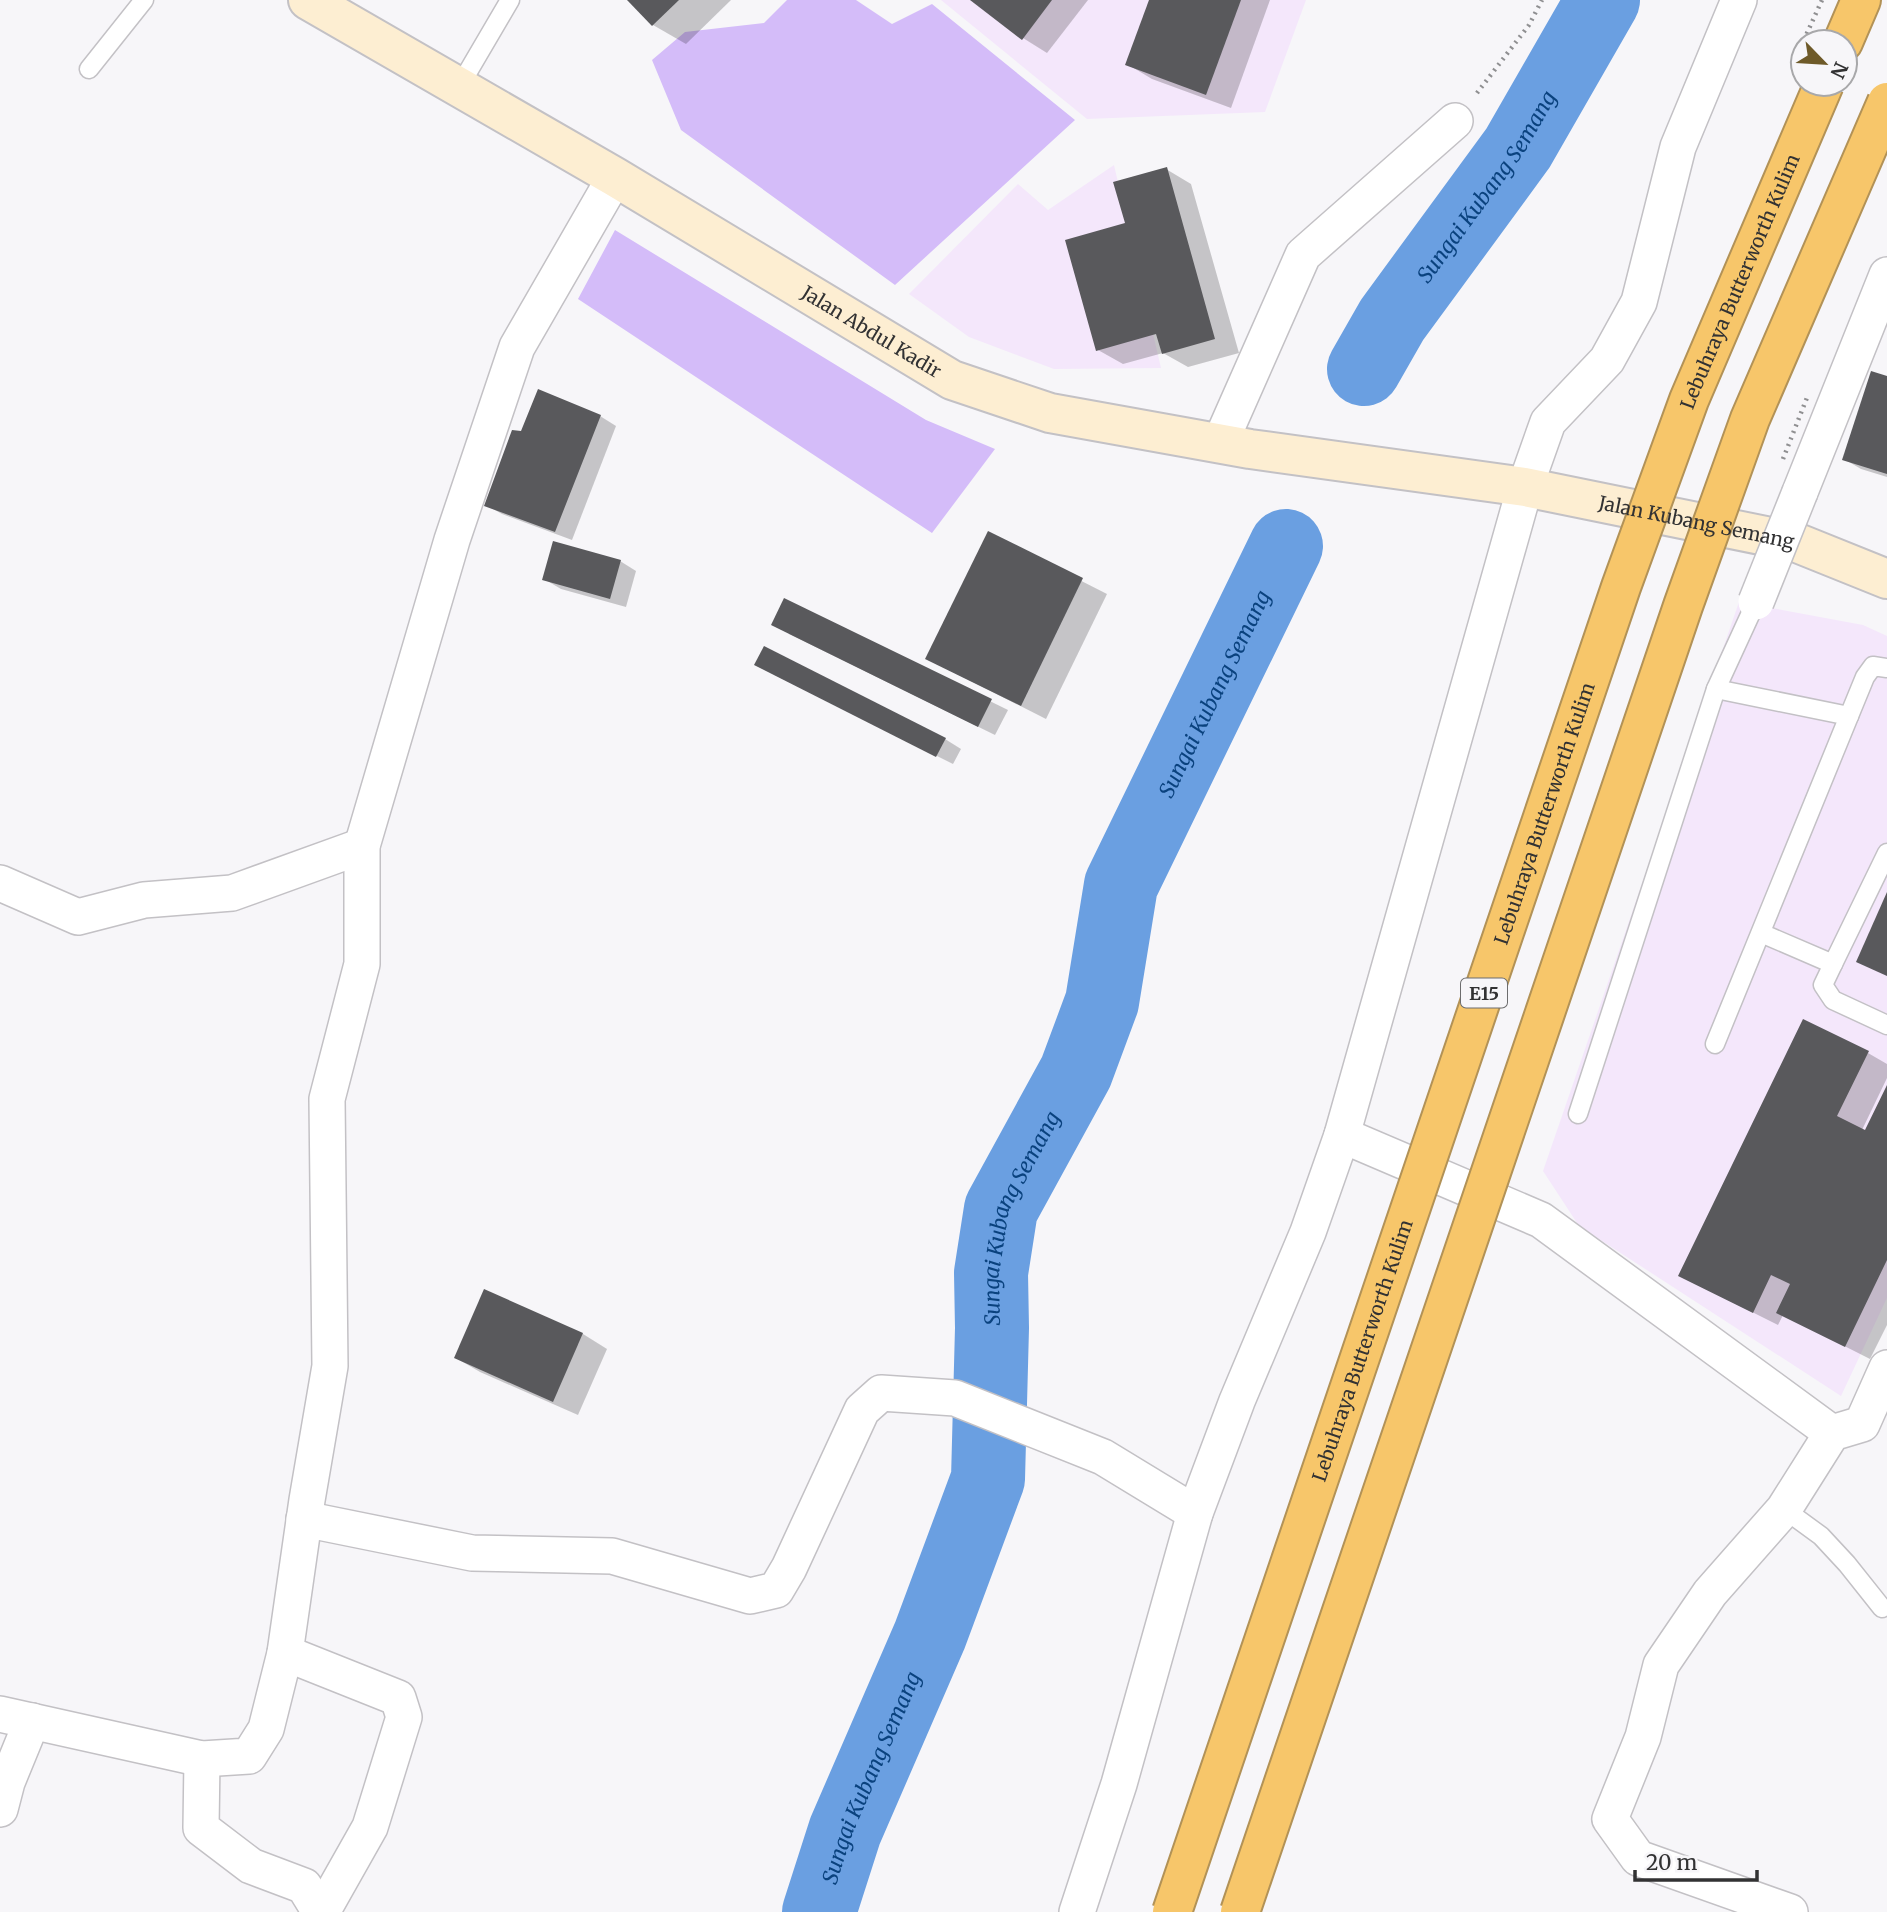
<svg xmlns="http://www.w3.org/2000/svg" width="1887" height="1912" viewBox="0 0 1887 1912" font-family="Merriweather,serif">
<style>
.education{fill:#f4e7fb}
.green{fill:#d4bcf9}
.shadow{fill:#0003}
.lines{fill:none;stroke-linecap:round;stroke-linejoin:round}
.river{stroke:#6a9fe1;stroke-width:74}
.building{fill:#59595c}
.service-casing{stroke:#c3c1c5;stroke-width:21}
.minor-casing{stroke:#c3c1c5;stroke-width:38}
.secondary-casing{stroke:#c3c1c5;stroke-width:42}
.motorway-casing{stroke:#b29257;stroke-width:42}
.path{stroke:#8f8f91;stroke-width:4.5;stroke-dasharray:2 5;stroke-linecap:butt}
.service{stroke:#fff;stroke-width:18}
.minor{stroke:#fff;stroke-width:35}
.secondary{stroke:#fdeed2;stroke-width:38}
.motorway{stroke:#f7c66a;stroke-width:38}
.minor-bridge-casing{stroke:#c3c1c5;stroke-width:38;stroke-linecap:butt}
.motorway-bridge-casing{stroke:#b29257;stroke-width:42;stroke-linecap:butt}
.path-bridge{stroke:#8f8f91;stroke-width:4.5;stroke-dasharray:2 5;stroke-linecap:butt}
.minor-bridge{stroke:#fff;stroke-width:35}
.motorway-bridge{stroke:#f7c66a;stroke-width:38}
.labels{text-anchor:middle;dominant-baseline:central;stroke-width:7;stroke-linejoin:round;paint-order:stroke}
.shield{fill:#f7f6f9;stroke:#6d6d6e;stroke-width:2}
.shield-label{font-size:18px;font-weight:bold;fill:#323233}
.street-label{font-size:19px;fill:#323233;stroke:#f7f6f9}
.water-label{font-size:21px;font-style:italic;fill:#0a427e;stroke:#f7f6f9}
</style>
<rect width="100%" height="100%" fill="#f7f6f9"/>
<!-- education -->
<g class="education">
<path d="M941,0H1306L1265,112L1087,119Z"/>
<path d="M1114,165L1161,368L1054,369L969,337L909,294L1018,184L1048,210Z"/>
<path d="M1739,602L1863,625L1887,636V1298L1841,1396L1579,1226L1543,1171Z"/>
</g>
<!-- green -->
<g class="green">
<path d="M787,0H856L892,24L932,4L1075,120L895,285L681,130L652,60L685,32L764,23Z"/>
<path d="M615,230L926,420L995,449L932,533L578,299Z"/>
</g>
<!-- shadow -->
<g class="shadow">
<path d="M629,0H731L686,44L653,25Z"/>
<path d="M973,0H1088L1047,53L1023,38Z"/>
<path d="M1151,0H1270L1231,108L1152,79L1127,64Z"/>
<path d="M1166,169L1191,184L1239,353L1188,367L1163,353L1123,364L1098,350L1127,225Z"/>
<path d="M1887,378V477L1861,469L1844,459Z"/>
<path d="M600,416L616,426L572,540L502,514L486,505L522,433Z"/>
<path d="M989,534L1107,594L1046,719L927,659Z"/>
<path d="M620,561L636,571L626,607L561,589L544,579Z"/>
<path d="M785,600L1008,710L995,735L789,634Z"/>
<path d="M773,674L945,739L961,749L953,764Z"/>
<path d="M1868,1053L1887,1064V1078L1862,1130L1866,1132L1887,1089V1325L1870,1359L1783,1315L1778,1325L1680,1276Z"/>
<path d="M485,1291L583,1334L607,1349L578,1415L480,1372L456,1358Z"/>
</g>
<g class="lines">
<!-- river -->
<g class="river">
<path id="s1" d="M1364,369L1392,320L1518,148L1603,0"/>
<path id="s2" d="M819,1912L845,1831L930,1635L988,1479L992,1328L991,1273L1001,1209L1076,1072L1102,1002L1121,885L1286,546"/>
</g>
</g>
<!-- building -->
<g class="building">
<path d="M627,0H679L652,26Z"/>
<path d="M970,0H1052L1022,40Z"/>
<path d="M1149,0H1241L1206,95L1125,65Z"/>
<path d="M1167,167L1215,339L1162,354L1156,334L1096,351L1065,240L1125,223L1113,182Z"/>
<path d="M1871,371L1887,376V474L1842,460Z"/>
<path d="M538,389L601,415L555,532L484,506L512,430L521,431Z"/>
<path d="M988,531L1083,578L1021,706L925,659Z"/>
<path d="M553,541L621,560L610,599L542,580Z"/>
<path d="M784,598L992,699L978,727L771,625Z"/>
<path d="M764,646L946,738L936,757L754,665Z"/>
<path d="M1887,892V976L1856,962Z"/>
<path d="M1803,1019L1869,1051L1837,1116L1865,1130L1887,1085V1260L1845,1347L1776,1313L1790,1284L1771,1275L1753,1313L1678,1276Z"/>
<path d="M484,1289L583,1333L553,1402L454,1358Z"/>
</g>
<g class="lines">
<!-- service casing -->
<g class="service-casing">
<g id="service">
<path d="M89,69L144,0"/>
<path d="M459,87L510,0"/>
<path d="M1849,716L1865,677L1873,666L1887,668"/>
<path d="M1761,933L1833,964L1887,853"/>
<path d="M1833,964L1823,985L1833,1000L1887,1025"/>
<path d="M1715,1044L1849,716L1716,689"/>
<path d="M1578,1114L1716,689L1756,602"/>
<path d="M1784,1509L1821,1536L1847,1564L1882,1608"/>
</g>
</g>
<!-- minor casing -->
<g class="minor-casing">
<g id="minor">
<path d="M1220,443L1303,255L1455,121"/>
<path d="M1800,492L1887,275"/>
<path d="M0,883L78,917L144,900L232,893L362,846"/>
<path d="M1342,1135L1541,1220L1832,1433"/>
<path d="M304,1519L472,1553L612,1556L750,1596L776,1590L789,1568L862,1410L881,1393L955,1398L1103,1457L1195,1513"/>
<path d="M285,1653L398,1698L404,1717L370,1827L322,1912"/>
<path d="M0,1714L202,1759L249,1756L266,1729L285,1653L307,1500L330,1366L327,1099L362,964V846L452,540L517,347L615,177"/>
<path d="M202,1759L201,1828L251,1866L304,1886L320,1912"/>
<path d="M0,1809L7,1782L32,1721"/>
<path d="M1077,1912L1119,1784L1195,1513L1237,1401L1308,1232L1342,1135L1525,487L1548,422L1607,360L1639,302L1678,147L1739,0"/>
<path d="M1790,1912L1638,1858L1610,1819L1643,1737L1661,1665L1710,1593L1784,1509L1832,1433L1862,1424L1887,1368"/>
</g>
</g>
<!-- secondary casing -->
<g class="secondary-casing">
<g id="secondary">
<path id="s3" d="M308,0L615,177L952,380L1050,413L1250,449L1525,487L1795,542L1887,579"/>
</g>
</g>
<!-- motorway casing -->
<g class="motorway-casing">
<path id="motorway" d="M1843,42L1861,0"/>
</g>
<!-- path -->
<path class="path" d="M1477,93L1529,25L1542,0"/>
<!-- service -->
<use href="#service" class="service"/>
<!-- minor -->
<use href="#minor" class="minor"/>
<!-- secondary -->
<use href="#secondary" class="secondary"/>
<!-- motorway -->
<use href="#motorway" class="motorway"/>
<!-- minor-bridge casing -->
<g class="minor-bridge-casing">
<path id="minor-bridge" d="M1756,602L1800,492"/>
</g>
<!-- motorway-bridge casing -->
<g class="motorway-bridge-casing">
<g id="motorway-bridge">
<path id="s4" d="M1172,1912L1621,587L1689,400L1824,84"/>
<path d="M1240,1912L1683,606L1750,419L1887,102"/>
</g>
</g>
<!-- path-bridge -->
<g class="path-bridge">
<path d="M1798,53L1822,0"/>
<path d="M1783,459L1808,395"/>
</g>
<!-- minor-bridge -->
<use href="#minor-bridge" class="minor-bridge"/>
<!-- motorway-bridge -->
<use href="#motorway-bridge" class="motorway-bridge"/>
</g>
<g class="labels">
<!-- shield labels -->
<rect class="shield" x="1461" y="978.5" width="46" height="29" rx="5"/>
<g class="shield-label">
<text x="1484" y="993">E15</text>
</g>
<!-- street labels -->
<g class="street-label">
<text stroke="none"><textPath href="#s4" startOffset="1727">Lebuhraya Butterworth Kulim</textPath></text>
<text stroke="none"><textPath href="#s3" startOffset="654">Jalan Abdul Kadir</textPath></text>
<text stroke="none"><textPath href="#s3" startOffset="1507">Jalan Kubang Semang</textPath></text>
<text stroke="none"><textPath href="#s4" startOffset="1160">Lebuhraya Butterworth Kulim</textPath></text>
<text stroke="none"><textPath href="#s4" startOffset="593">Lebuhraya Butterworth Kulim</textPath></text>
</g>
<!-- water labels -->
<g class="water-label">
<text stroke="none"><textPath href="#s1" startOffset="220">Sungai Kubang Semang</textPath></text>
<text stroke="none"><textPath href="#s2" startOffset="1298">Sungai Kubang Semang</textPath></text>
<text stroke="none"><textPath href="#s2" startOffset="732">Sungai Kubang Semang</textPath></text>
<text stroke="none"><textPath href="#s2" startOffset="144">Sungai Kubang Semang</textPath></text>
</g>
</g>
<!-- north arrow -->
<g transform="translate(1824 63) rotate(115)"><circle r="33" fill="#f7f6f9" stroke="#a8a8aa" stroke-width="2"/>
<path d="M0-5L12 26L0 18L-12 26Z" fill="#6e5a29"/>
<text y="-10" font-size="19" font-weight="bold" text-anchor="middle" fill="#323233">N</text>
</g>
<!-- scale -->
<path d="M1635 1870v10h122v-10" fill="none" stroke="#323233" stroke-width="3.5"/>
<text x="1646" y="1870" font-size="21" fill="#323233" stroke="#f7f6f9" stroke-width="5" paint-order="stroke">20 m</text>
</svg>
